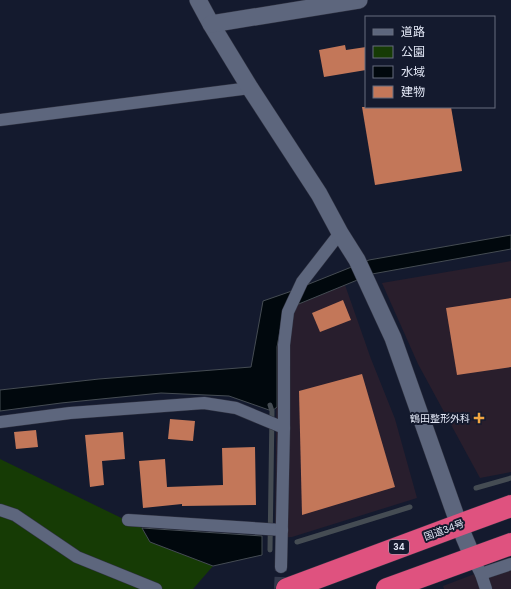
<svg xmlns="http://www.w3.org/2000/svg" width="511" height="589" viewBox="0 0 511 589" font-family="'DM Sans','Noto Sans JP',sans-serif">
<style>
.commercial{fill:#281e2d}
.medical{fill:#291e2c}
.green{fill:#163b05}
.water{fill:#01080d;stroke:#454c53}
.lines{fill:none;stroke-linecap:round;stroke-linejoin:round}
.stream{stroke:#454c53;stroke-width:5}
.building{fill:#c37759}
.street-tunnel{stroke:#33394c;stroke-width:12;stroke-dasharray:12 6;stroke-linecap:butt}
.street-casing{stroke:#303342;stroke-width:13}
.secondary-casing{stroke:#303342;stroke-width:18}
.highway-casing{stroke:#303342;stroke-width:23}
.street{stroke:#5d667d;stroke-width:12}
.secondary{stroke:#5d667d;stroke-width:17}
.highway{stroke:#df527f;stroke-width:22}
.poi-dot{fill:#f2a541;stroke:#141a2e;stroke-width:1.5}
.labels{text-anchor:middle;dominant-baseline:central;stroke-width:4;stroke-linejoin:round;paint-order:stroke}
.shield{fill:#141a2e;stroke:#a6abbb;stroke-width:1}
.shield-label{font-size:9px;font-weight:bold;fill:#e4e9f7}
.poi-label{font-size:10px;fill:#e4e9f7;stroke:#141a2e;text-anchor:end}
.street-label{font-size:10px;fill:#e4e9f7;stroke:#141a2e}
</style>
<rect width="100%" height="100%" fill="#141a2e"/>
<!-- commercial -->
<g class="commercial">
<path d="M345,285L371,359L395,419L417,498L292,537L275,538L277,347L284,310Z"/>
<path d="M511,560V589H444L443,586Z"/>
</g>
<!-- medical -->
<path class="medical" d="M511,261V472L480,478L418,364L382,283Z"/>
<!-- green -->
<path class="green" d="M0,459L142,528L150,542L213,566L193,589H0Z"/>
<!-- water -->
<g class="water">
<path d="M511,235V249L372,274L284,310L277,347V407L272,411L229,396L161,393L61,403L0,411V390L99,379L251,367L263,301L289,292L369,260Z"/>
<path d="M142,528L262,536V555L213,566L150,542Z"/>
</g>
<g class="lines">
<!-- stream -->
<g class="stream">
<path d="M270,405L272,411L270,550"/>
<path d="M476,488L511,478"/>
<path d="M297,542L410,507"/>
</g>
</g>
<!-- building -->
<g class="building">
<path d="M345,45L346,50L366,47V70L324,77L319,50Z"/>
<path d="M362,107H451L462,171L375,185Z"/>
<path d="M511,298V367L457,375L446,308Z"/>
<path d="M343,300L351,320L320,332L312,313Z"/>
<path d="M362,374L395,487L302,515L299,391Z"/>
<path d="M170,419L195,421L193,441L168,439Z"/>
<path d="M36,430L38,447L16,449L14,432Z"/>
<path d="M123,432L125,459L102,461L104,485L90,487L85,435Z"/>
<path d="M255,447L256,505L182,506V504L143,508L139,461L165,459L167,487L223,485L222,448Z"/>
</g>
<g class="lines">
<!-- street-tunnel -->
<path class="street-tunnel" d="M280,589L281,567"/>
<!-- street casing -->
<g class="street-casing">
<g id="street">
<path d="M0,120L250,88"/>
<path d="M0,422L70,413L204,403L236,408L284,428"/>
<path d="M0,510L15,515L77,557L156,589"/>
<path d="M128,520L282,530"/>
<path d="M473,558L481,574L486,589"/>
<path d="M281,567L284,428V345L288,312L302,282L340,233"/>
<path d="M481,574L511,564"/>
</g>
</g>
<!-- secondary casing -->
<g class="secondary-casing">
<g id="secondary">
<path d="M198,0L211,24L250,88L319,194L340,233L357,260L393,338L459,525L473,558"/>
<path d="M211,24L359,0"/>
</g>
</g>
<!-- highway casing -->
<g class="highway-casing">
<g id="highway">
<path d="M287,589L459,525L511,506"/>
<path d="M387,589L511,544"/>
</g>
</g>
<!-- street -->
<use href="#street" class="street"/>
<!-- secondary -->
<use href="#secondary" class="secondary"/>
<!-- highway -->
<use href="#highway" class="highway"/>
</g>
<!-- markers -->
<path class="poi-dot" d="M477 412h4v4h4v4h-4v4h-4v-4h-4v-4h4z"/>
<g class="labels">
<!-- shield labels -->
<rect class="shield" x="389" y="540" width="20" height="14" rx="3"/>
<g class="shield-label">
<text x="399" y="547">34</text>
</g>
<!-- poi labels -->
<g class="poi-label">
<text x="470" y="418">鶴田整形外科</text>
</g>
<!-- street labels -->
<g class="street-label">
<text transform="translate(444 530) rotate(-20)">国道34号</text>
</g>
</g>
<!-- legend -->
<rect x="365" y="16" width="130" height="92" fill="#141a2e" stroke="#676d7e"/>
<rect x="373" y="29" width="20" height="6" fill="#5d667d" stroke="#676d7e"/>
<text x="401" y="36" font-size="12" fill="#e4e9f7">道路</text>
<rect x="373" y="46" width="20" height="12" fill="#163b05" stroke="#676d7e"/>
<text x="401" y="56" font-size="12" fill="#e4e9f7">公園</text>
<rect x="373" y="66" width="20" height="12" fill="#01080d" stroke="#676d7e"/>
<text x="401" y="76" font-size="12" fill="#e4e9f7">水域</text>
<rect x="373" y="86" width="20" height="12" fill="#c37759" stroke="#676d7e"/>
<text x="401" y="96" font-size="12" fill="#e4e9f7">建物</text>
</svg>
